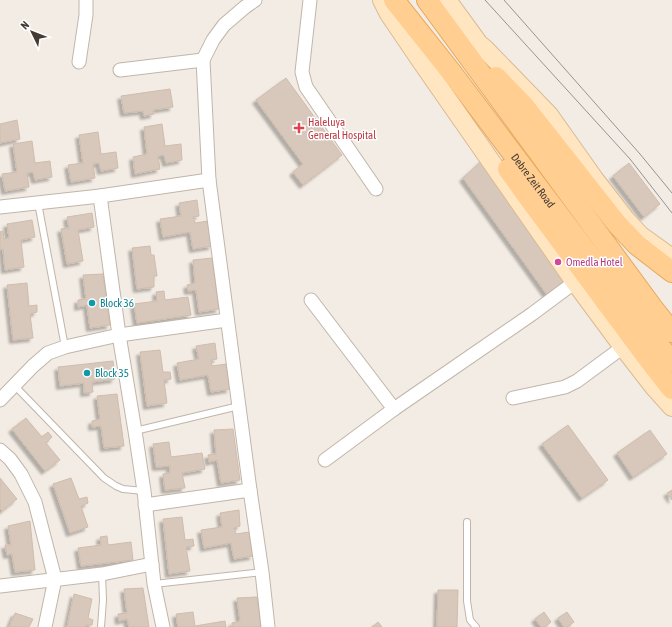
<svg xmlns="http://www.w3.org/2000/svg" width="672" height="627" viewBox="0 0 672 627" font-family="'Asap Condensed',sans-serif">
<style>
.building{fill:#d8c8bc;stroke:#cfbcac;filter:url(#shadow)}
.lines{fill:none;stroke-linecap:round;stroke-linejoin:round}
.service-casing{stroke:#c1b5a9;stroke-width:8}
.minor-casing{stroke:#c1b5a9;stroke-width:15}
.secondary-casing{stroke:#d8bb94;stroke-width:20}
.primary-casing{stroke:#e7a85d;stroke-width:22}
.service{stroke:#fff;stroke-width:6}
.minor{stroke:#fff;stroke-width:13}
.secondary{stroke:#ffe6c1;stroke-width:18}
.primary{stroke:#ffce90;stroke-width:20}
.tram{stroke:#949494;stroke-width:1}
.health-dot{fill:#e0444e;stroke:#fff;stroke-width:1.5}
.hotel-dot{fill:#d1479c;stroke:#fff;stroke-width:1.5}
.culture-dot{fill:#0f9aa8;stroke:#fff;stroke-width:1.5}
.labels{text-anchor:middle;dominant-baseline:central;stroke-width:3;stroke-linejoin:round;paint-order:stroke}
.health-label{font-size:11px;fill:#be3a42;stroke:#fff;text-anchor:start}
.street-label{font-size:11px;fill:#453b34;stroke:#fff}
.hotel-label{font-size:11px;fill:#b23c85;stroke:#fff;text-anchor:start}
.culture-label{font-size:11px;fill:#0d838f;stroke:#fff;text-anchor:start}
</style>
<defs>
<filter id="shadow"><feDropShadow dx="-3.5" dy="3.5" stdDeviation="1" flood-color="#0004"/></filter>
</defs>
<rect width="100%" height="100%" fill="#f3ece4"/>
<!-- building -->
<g class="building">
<path d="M286,78L342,155L303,185L293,172L303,164L256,100Z"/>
<path d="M170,89L173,107L153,110L154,114L144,116L143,111L124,113L121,96Z"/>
<path d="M17,120L20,139L0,143V124Z"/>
<path d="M162,124L165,146L181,144L182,160L166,163L164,155L158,156L160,169L135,174L133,157L147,154L144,127Z"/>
<path d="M98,132L101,154L116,152L118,168L101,171L99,163L93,164L95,178L71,182L68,165L83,163L79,135Z"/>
<path d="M32,141L35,163L50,161L52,177L35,180L33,172L27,173L29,187L5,191L2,174L17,172L13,144Z"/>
<path d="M485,158L570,279L548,296L463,178Z"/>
<path d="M629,163L660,204L644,217L613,176Z"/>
<path d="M197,200L199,216L193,217L195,223L208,221L212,246L193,249L190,232L163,237L160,219L181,216L179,203Z"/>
<path d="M92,213L94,227L78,230L83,261L67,264L61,229L69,228L67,217Z"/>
<path d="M32,220L35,237L21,240L24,267L5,270L3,249L0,250V232L3,231L4,239L9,238L7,224Z"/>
<path d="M150,246L151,255H154L157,276H154V287L137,289L132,248Z"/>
<path d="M212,258L219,309L199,312L196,290L188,291L187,285L195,283L193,260Z"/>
<path d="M103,274L110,325L90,328L87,305L78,307V300L86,299L83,275Z"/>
<path d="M27,283L29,306L37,305V312L30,314L33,338L13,340L7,285Z"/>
<path d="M164,291L165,300L188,297L191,315L137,323L134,304L157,301L156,292Z"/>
<path d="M215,343L217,359L211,360L212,366L226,364L230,389L211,392L208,375L180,380L177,363L199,359L196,346Z"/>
<path d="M160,350L163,372H170L171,379L164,380L167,403L147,406L140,352Z"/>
<path d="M113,361L115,379L92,382L93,392L84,393V383L60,386L58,367Z"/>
<path d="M117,394L124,446L104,448L101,426L92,427V421L100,419L97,396Z"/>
<path d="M26,418L42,437L48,432L52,437L46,443L60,460L45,471L12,429Z"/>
<path d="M568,425L608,480L582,498L542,444Z"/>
<path d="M233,429L240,480L221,483L217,460L209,462L208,455L216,454L214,430Z"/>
<path d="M650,430L667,454L633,477L617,453Z"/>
<path d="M169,442L171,457L202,453L205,469L182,473L185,488L165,490L163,474L170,473V466L156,467L153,444Z"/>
<path d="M0,478L17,499L2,511L0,509Z"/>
<path d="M71,478L79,499L87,497L88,503L81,506L88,527L70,533L53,484Z"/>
<path d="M672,490V500L667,493Z"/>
<path d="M239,510L240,526L234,528L236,534L249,532L253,556L234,559L231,543L204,548L201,530L222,527L220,513Z"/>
<path d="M182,517L185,540L193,539L194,546L186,547L190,571L169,574L163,519Z"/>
<path d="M30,521L35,570L15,572L12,554L7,555L5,545H11L8,526Z"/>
<path d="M107,536L108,545L131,542L133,560L81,566L78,548L101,545L100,537Z"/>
<path d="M143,588L149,627H129L127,619L119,621L118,614L127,613L124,589Z"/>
<path d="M438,590H458L457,627H437Z"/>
<path d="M74,594L92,599L88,618L93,620L92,625H86V627H67Z"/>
<path d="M257,597L261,627H232V623L240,621L237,598Z"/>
<path d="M193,612L195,626L225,621L226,627H178L176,614Z"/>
<path d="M544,612L551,622L545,627H541L535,619Z"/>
<path d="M567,612L574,622L567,627H564L558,618Z"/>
<path d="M15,613L33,619L29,627H9Z"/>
<path d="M378,622L382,627H372Z"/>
</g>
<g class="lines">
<!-- service casing -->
<g class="service-casing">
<g id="service">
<path d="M38,203L65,347"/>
<path d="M14,385L104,478L116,486L123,489L144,491"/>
<path d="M135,431L239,406"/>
<path d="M467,522V601L470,620L476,627"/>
<path d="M154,584L262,572"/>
<path d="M101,627L103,600L102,574"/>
</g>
</g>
<!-- minor casing -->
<g class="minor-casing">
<g id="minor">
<path d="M255,0L245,7L224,25L213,40L203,60L209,180L250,490L262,572L268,627"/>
<path d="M310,0L302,72L306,87L376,189"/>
<path d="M79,62L86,15V0"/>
<path d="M120,70L203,60"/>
<path d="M100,196L119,335L135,431L144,491L154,584L163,627"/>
<path d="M0,207L100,196L209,180"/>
<path d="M311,300L394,409"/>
<path d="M513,398L565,387L577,381L623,347"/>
<path d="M0,400L33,366L48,353L65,347L119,335L227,320"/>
<path d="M0,450L10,459L21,474L35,502L55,579L45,627"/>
<path d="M325,460L394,409L532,314L575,282"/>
<path d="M145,505L250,490"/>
<path d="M0,586L102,574L152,564"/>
</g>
</g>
<!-- secondary casing -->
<g class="secondary-casing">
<g id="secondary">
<path d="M382,0L389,14L423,64L575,282L623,347L654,387L672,407"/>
<path d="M447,0L479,44L485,49L549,115L595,180L626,220L640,235L672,258"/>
</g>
</g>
<!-- primary casing -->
<g class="primary-casing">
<g id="primary">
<path id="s1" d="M394,0L452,73L587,252L672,362"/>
<path d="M427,0L578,206L652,307L672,332"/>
<path d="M496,77L524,106L617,224L637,245L672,272"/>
<path d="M508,169C540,214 573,257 606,302C628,331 649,361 672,389"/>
</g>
</g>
<!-- service -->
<use href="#service" class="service"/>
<!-- minor -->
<use href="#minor" class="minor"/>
<!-- secondary -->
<use href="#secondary" class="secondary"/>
<!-- primary -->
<use href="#primary" class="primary"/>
<!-- tram -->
<g class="tram">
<path d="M485,0L630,159L672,213"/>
<path d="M504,0L640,154L672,193"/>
</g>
</g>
<!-- markers -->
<path class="health-dot" d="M297 122h4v4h4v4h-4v4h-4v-4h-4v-4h4z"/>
<circle class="hotel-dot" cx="558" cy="262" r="4"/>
<g class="culture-dot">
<circle cx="92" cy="303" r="4"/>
<circle cx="87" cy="373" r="4"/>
</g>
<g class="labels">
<!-- health labels -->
<g class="health-label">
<text x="308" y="122">Haleluya<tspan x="308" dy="13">General Hospital</tspan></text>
</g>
<!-- street labels -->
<g class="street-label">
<text stroke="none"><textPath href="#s1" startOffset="228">Debre Zeit Road</textPath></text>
</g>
<!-- hotel labels -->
<g class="hotel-label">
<text x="566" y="262">Omedla Hotel</text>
</g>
<!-- culture labels -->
<g class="culture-label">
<text x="100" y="303">Block 36</text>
<text x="95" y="373">Block 35</text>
</g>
</g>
<!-- north arrow -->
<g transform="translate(32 32) rotate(313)" stroke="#ffffff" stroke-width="3" paint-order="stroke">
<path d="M0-3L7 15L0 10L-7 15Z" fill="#453b34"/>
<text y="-6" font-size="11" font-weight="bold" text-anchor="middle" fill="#453b34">N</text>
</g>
</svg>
